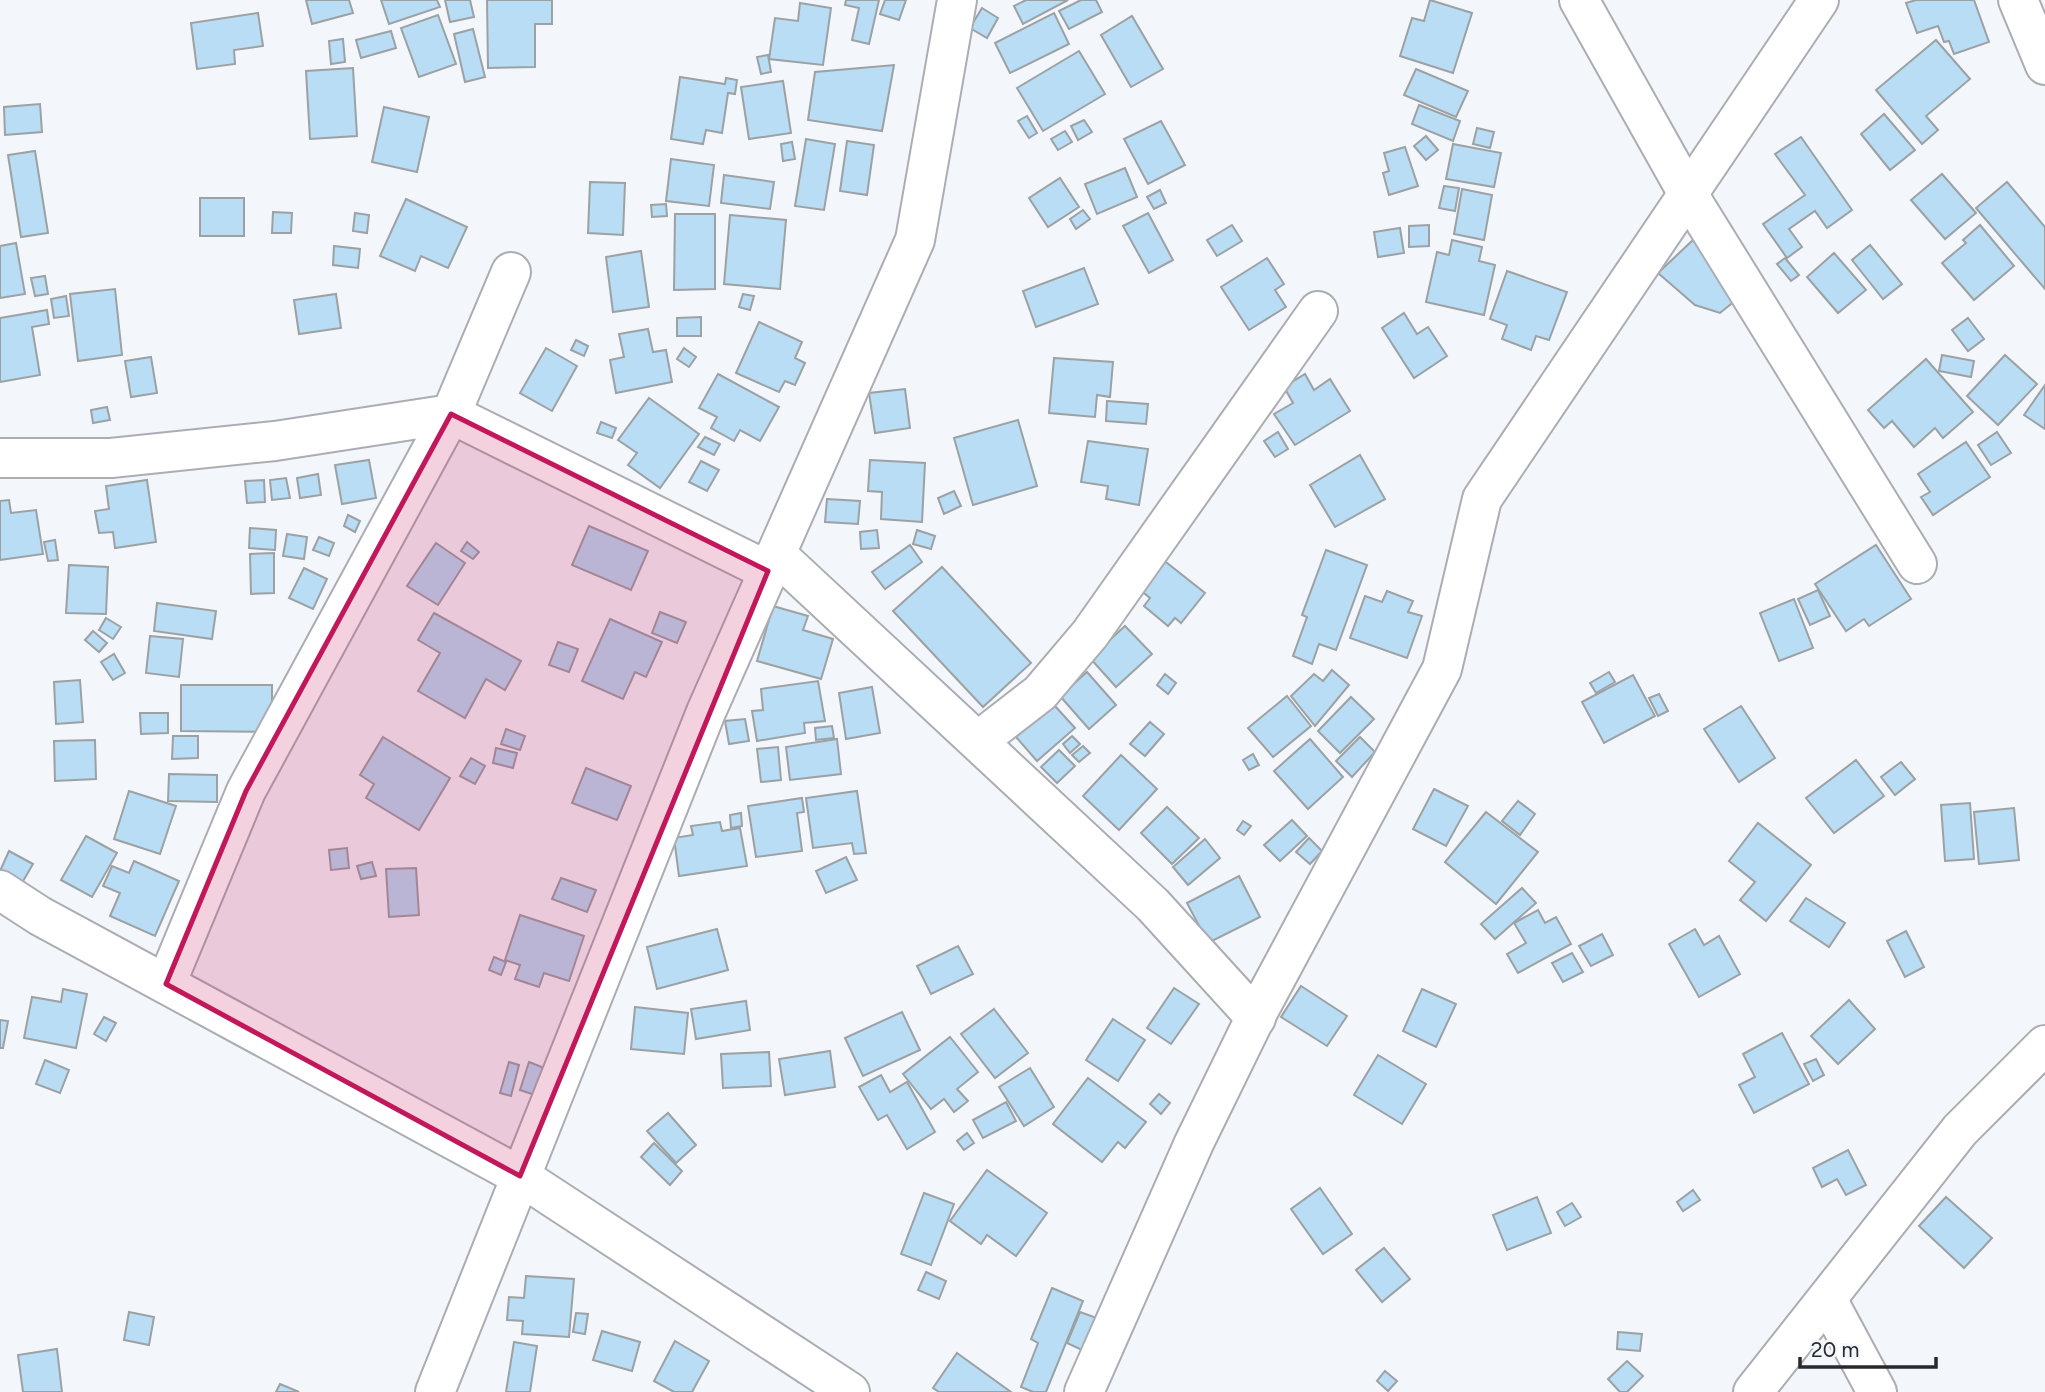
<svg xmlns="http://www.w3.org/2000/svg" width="2045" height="1392" viewBox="0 0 2045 1392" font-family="Figtree,sans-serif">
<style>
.building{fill:#b8ddf4;stroke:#9ca1a4;stroke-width:2}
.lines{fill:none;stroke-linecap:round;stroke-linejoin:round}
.street-casing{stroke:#abadb2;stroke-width:42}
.street{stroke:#fff;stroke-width:38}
.marked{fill:#c2185b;fill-opacity:0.2;stroke:#c2185b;stroke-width:5;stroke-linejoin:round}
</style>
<rect width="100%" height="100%" fill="#f3f6fb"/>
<!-- building -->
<g class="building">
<path d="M306,0H349L353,13L312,24Z"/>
<path d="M381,0H437L440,7L389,24Z"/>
<path d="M445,0H470L474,17L450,22Z"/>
<path d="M487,0H552V24H535V67L488,68Z"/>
<path d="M846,0H879L869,44L852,40L859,8L845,5Z"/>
<path d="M885,0H906L899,20L880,14Z"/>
<path d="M1026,0H1068L1023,24L1014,6Z"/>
<path d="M1081,0H1096L1102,12L1069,29L1059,11Z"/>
<path d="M1430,0L1472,13L1453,73L1400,56L1412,18L1424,21Z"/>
<path d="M1916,0H1974L1989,42L1954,54L1949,41L1944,42L1938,26L1917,33L1906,3Z"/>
<path d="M800,3L831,8L823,65L769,59L775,18L798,21Z"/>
<path d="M982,8L998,18L987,38L970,28Z"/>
<path d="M258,13L263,46L234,50L235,64L197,69L191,23Z"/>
<path d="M1054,13L1069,44L1010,73L995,43Z"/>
<path d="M438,15L456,64L419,77L401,28Z"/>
<path d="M1132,16L1163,69L1131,87L1101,35Z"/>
<path d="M473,29L485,77L465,82L454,34Z"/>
<path d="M391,31L396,48L361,58L356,40Z"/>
<path d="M343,39L345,62L331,64L329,41Z"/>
<path d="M1936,40L1970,79L1926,116L1938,130L1922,144L1876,90Z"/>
<path d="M1079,51L1105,94L1043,131L1017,88Z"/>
<path d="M768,55L771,72L761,74L757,57Z"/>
<path d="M894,65L882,131L808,120L815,72Z"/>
<path d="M353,68L357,136L310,139L306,71Z"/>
<path d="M1416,69L1468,91L1456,117L1404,95Z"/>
<path d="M680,77L725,84L726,78L737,80L735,94L728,93L722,133L706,130L703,144L671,139Z"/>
<path d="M783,81L791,133L749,139L741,87Z"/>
<path d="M40,104L42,132L5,135L4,107Z"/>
<path d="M1419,105L1460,121L1453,141L1412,124Z"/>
<path d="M384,107L429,117L417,172L372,162Z"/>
<path d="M1884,114L1915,150L1890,170L1861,134Z"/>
<path d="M1027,116L1037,133L1029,138L1018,121Z"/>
<path d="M1084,120L1092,132L1078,140L1071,126Z"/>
<path d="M1161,121L1185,165L1148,184L1124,139Z"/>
<path d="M1477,128L1494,132L1490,148L1473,144Z"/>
<path d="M1065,131L1072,142L1058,150L1051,139Z"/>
<path d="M1426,136L1438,150L1426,160L1414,146Z"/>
<path d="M1801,137L1852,210L1827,228L1815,211L1789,229L1802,247L1787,258L1763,224L1805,195L1775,154Z"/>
<path d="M806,139L835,144L824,210L795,206Z"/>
<path d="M847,141L874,145L867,195L840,191Z"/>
<path d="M792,142L795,159L783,161L781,144Z"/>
<path d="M1453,144L1501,153L1494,187L1446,179Z"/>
<path d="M1405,147L1418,186L1389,195L1383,173L1389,171L1384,153Z"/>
<path d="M35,151L48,233L21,237L8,155Z"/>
<path d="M671,159L714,165L709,206L666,201Z"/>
<path d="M1125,168L1137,197L1097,214L1085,184Z"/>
<path d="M1942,174L1976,213L1945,239L1911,200Z"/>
<path d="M724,175L774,182L770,209L721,203Z"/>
<path d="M1060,178L1079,207L1048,227L1029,198Z"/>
<path d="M590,182L625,183L623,235L588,233Z"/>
<path d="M2007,182L2045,227V289L1976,208Z"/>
<path d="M1444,186L1459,188L1455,211L1439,208Z"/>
<path d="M1462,189L1492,195L1484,240L1454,234Z"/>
<path d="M1160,190L1166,203L1154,209L1147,197Z"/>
<rect x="200" y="198" width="44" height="38"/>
<path d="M406,199L467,227L448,268L421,256L415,271L380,256Z"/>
<path d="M666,204L667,216L652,217L651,205Z"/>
<path d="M1083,210L1090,219L1076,229L1070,219Z"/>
<path d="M273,212L292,213L291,233H272Z"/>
<path d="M355,213L369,215L367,233L353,231Z"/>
<path d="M1148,213L1173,260L1149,273L1123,226Z"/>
<path d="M675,214H715V289L674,290Z"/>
<path d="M730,215L786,220L780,289L724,284Z"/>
<path d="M1232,225L1242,241L1217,256L1207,240Z"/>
<path d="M1429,225V246L1409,247V226Z"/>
<path d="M1980,225L2014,266L1974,300L1942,263L1966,243L1963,240Z"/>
<path d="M1400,228L1404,253L1378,257L1374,232Z"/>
<path d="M1452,240L1482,247L1479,261L1495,265L1484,315L1426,302L1437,252L1449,255Z"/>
<path d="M1693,240L1709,256L1736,300L1720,313L1695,305L1658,273Z"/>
<path d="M16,243L25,294L0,298V246Z"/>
<path d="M1870,245L1902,284L1883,299L1852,260Z"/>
<path d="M334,246L360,249L358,268L333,265Z"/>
<path d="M641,251L649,307L613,312L606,257Z"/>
<path d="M1834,253L1866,290L1838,313L1807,277Z"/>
<path d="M1267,258L1284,284L1275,290L1286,307L1249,330L1221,287Z"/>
<path d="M1785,258L1799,275L1791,281L1777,264Z"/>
<path d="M1084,268L1098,304L1036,327L1023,291Z"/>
<path d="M1507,271L1567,292L1549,340L1536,336L1531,350L1502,339L1507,325L1490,319Z"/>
<path d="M45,276L48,294L35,296L31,278Z"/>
<path d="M115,289L122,355L78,361L70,294Z"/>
<path d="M336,294L341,328L299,334L294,300Z"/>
<path d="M743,294L754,296L750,310L739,307Z"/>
<path d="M66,296L69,316L54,318L51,299Z"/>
<path d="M47,310L49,324L32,327L40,375L0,382V318Z"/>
<path d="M1404,313L1417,334L1428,327L1447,356L1414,378L1382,328Z"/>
<path d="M701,317V336H677V318Z"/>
<path d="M1968,318L1984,339L1968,351L1952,330Z"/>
<path d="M759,322L802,342L795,358L805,363L795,385L785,381L779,392L736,373Z"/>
<path d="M648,329L653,352L666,350L672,382L616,393L610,360L624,357L619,334Z"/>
<path d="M576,340L588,346L584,356L571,350Z"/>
<path d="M546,348L577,366L552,411L520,393Z"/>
<path d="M684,348L696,357L689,367L677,359Z"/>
<path d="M1942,355L1974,361L1971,377L1939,371Z"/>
<path d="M2005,355L2037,384L1998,425L1967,396Z"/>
<path d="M151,357L157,393L131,397L125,361Z"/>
<path d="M1054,358L1113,362L1110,397L1097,395L1095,417L1049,413Z"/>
<path d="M1926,359L1973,412L1943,438L1935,428L1914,447L1892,421L1884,428L1868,410Z"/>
<path d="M718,374L779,407L760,441L740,430L734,441L711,428L717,417L699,408Z"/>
<path d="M1305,374L1314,390L1330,379L1350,411L1295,445L1274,414L1293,403L1284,387Z"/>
<path d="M2045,385V429L2024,415Z"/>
<path d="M905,389L910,428L875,433L869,393Z"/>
<path d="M649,398L699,434L660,488L628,465L637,453L618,440Z"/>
<path d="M1107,401L1148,404L1146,424L1106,421Z"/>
<path d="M107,407L110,420L93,423L91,410Z"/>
<path d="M1018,420L1037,486L973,505L954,438Z"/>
<path d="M601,422L616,428L612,438L597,433Z"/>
<path d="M1278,432L1288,449L1275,457L1264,441Z"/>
<path d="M1997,432L2011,453L1991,465L1978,445Z"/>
<path d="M705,437L720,444L714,455L698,447Z"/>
<path d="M1088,441L1148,449L1139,505L1106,499L1108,486L1081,482Z"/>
<path d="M1966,442L1990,477L1933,515L1921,497L1930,492L1918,474Z"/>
<path d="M1360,455L1385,499L1335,527L1310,485Z"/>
<path d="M369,460L376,498L342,504L335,465Z"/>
<path d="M870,460L925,463L922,522L881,519L882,492L868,491Z"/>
<path d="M701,461L719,470L707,491L689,482Z"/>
<path d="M318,474L321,495L300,498L297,478Z"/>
<path d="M286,478L290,498L272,500L270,480Z"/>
<path d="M147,480L156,542L115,548L113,532L99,533L95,511L109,509L106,486Z"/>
<path d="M264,480L265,502L247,503L245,481Z"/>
<path d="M954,491L961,506L944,514L938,498Z"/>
<path d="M827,499L860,501L858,524L825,522Z"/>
<path d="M9,500L11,513L36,510L43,554L0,560V501Z"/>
<path d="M348,515L360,521L355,532L344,526Z"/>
<path d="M589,526L648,551L631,590L572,565Z"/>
<path d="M250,528L276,530L275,550L249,548Z"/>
<path d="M877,530L879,548L861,549L860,532Z"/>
<path d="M917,530L935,536L931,549L913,544Z"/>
<path d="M287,534L307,537L304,559L283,556Z"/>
<path d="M319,537L334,543L329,556L313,550Z"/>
<path d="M55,540L58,560L48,561L44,542Z"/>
<path d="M467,542L479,552L473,559L461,551Z"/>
<path d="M436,543L465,563L438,605L407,586Z"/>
<path d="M910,545L922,562L885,589L872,572Z"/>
<path d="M1876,545L1911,599L1869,626L1864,619L1846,631L1815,584Z"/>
<path d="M1326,550L1367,565L1336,650L1319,644L1312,664L1293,656L1307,617L1302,615Z"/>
<path d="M274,553V593L251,594L250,554Z"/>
<path d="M1157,555L1205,593L1181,623L1175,618L1168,626L1144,606L1150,598L1133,584Z"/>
<path d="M69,565L108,567L106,614L66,613Z"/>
<path d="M942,567L1031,663L983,707L893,611Z"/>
<path d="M304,568L327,579L313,609L289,598Z"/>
<path d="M1818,590L1830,616L1810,625L1798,599Z"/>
<path d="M1387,591L1413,601L1408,612L1422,616L1407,658L1350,638L1365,596L1382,602Z"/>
<path d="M1794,599L1813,648L1779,661L1760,613Z"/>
<path d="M157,603L216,611L212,639L154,631Z"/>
<path d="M773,606L808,616L803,630L833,639L821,679L757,661Z"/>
<path d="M660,612L686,622L677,643L652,633Z"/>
<path d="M434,613L521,661L505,690L486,679L465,718L418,691L440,653L418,640Z"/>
<path d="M106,618L121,627L113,639L99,630Z"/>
<path d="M610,619L662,642L646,677L635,672L623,699L582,681Z"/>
<path d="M1125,626L1152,654L1116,687L1090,658Z"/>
<path d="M93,631L107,643L99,652L85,640Z"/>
<path d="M150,636L183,639L179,677L146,673Z"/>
<path d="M558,642L578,649L569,672L549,665Z"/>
<path d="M114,654L125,673L113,680L101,662Z"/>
<path d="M1332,670L1349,685L1315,726L1291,696L1314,674L1323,681Z"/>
<path d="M1087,672L1116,705L1089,729L1060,696Z"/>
<path d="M1609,672L1615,682L1596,693L1590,683Z"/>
<path d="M1165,674L1176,683L1168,694L1157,685Z"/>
<path d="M1633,675L1655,716L1604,743L1582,702Z"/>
<path d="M80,680L83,722L56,724L54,682Z"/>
<path d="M818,681L825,721L804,723L805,733L757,741L752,711L763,710L761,689Z"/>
<path d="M181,685H272V732L181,731Z"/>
<path d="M872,687L880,733L846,739L839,693Z"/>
<path d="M1659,694L1668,711L1658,716L1649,698Z"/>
<path d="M1045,695L1075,728L1037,761L1008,728Z"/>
<path d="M1287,696L1311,726L1273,757L1248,728Z"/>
<path d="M1351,697L1374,719L1340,753L1318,731Z"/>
<path d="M1741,706L1775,758L1739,782L1704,729Z"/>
<path d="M140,713H168V733L141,734Z"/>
<path d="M745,719L749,741L729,744L725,721Z"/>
<path d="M1150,722L1164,734L1145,756L1130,744Z"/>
<path d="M832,726L834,738L816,740L815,728Z"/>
<path d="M506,729L525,736L520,750L501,744Z"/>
<path d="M173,736H198V758L172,759Z"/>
<path d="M1072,736L1080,744L1070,753L1063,744Z"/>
<path d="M383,737L450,778L419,830L366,798L374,784L360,775Z"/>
<path d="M1360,737L1375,752L1352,777L1336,761Z"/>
<path d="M837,739L841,774L790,780L786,747Z"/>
<path d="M1310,739L1343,777L1308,809L1274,771Z"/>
<path d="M95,740L96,779L55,781L54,741Z"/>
<path d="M1083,746L1090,753L1079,762L1072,755Z"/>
<path d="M778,747L781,780L761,782L757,749Z"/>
<path d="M496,748L517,753L513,768L493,763Z"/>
<path d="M1059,750L1075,766L1057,783L1041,767Z"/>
<path d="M1253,754L1259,765L1249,770L1243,760Z"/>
<path d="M1121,755L1157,789L1119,830L1083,796Z"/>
<path d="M471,758L485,766L475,784L460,776Z"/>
<path d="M1856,760L1884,796L1834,833L1806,798Z"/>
<path d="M1901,762L1915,779L1895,795L1881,777Z"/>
<path d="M586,768L631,786L617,820L572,803Z"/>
<path d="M169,774L217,775V802L168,801Z"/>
<path d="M1434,789L1468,806L1446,846L1413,829Z"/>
<path d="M129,791L176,806L160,854L114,839Z"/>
<path d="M857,791L866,853L854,854L852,843L813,848L806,798Z"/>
<path d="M802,798L804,812L797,813L802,851L756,857L748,806Z"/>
<path d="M1518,801L1535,814L1520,835L1502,821Z"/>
<path d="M1970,803L1974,859L1945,861L1941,805Z"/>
<path d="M1167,807L1199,838L1172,864L1141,833Z"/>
<path d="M2014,808L2019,860L1979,864L1974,812Z"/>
<path d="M1486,812L1538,852L1496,904L1445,862Z"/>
<path d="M741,813L742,826L731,828L730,815Z"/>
<path d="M1292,820L1307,836L1280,861L1264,845Z"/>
<path d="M1243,821L1251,826L1244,835L1237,830Z"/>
<path d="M720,822L722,831L740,828L747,866L679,876L674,838L693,835L691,826Z"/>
<path d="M1758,823L1811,865L1766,921L1740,900L1755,882L1729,861Z"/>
<path d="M86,836L117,853L92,897L61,880Z"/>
<path d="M1309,838L1322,851L1310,864L1296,852Z"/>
<path d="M1205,839L1220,858L1188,885L1173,867Z"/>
<path d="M347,848L349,868L331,870L329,850Z"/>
<path d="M9,851L33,864L22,883L0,871Z"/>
<path d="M846,857L857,880L826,893L816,871Z"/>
<path d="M134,861L179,881L155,936L110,916L120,893L103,886L112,866L129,873Z"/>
<path d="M372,862L376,876L361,879L357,866Z"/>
<path d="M416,868L419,915L389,917L386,869Z"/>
<path d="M1239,876L1260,917L1208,943L1187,903Z"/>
<path d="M561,878L596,890L587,912L552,899Z"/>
<path d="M1522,888L1536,903L1495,939L1481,924Z"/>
<path d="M1806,898L1845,923L1829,947L1790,921Z"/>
<path d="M1538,910L1545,923L1556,917L1571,944L1518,973L1507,954L1526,943L1514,923Z"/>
<path d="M520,915L584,936L569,981L544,973L539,987L515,979L520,965L505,960Z"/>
<path d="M717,929L728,970L657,989L647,947Z"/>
<path d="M1695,929L1704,945L1719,936L1740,974L1699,997L1669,944Z"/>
<path d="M1906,931L1924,967L1905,977L1887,941Z"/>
<path d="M1602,934L1613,955L1591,966L1579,946Z"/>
<path d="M958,946L973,974L931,994L917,966Z"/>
<path d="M1572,953L1583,972L1563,982L1552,963Z"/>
<path d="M494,957L506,962L501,975L489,970Z"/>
<path d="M1301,986L1347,1016L1327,1046L1281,1017Z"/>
<path d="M1174,988L1199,1004L1171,1044L1147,1028Z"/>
<path d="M63,989L87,994L76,1048L24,1038L32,997L61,1002Z"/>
<path d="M1422,989L1456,1004L1436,1047L1403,1031Z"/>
<path d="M1849,1000L1875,1029L1838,1064L1811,1036Z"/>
<path d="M746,1001L750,1030L696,1039L691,1009Z"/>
<path d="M635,1007L688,1013L684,1054L631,1049Z"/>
<path d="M994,1009L1028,1053L995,1078L961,1034Z"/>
<path d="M902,1012L920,1050L863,1076L845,1038Z"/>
<path d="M104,1017L116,1023L106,1041L94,1034Z"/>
<path d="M1113,1019L1145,1040L1118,1081L1086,1060Z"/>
<path d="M0,1020L8,1021L3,1048H0Z"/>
<path d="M1782,1033L1809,1084L1754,1113L1739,1085L1755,1077L1743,1054Z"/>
<path d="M950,1037L978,1072L957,1089L968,1101L954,1112L944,1099L931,1109L903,1074Z"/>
<path d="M830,1051L835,1087L785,1095L779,1059Z"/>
<path d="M769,1052L771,1086L723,1088L721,1054Z"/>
<path d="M1378,1055L1426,1084L1402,1124L1354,1095Z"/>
<path d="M1816,1059L1824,1075L1813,1081L1804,1064Z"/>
<path d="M45,1060L69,1070L60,1093L36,1084Z"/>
<path d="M509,1062L519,1065L511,1096L500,1093Z"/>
<path d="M529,1062L547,1069L538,1096L520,1090Z"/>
<path d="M1030,1068L1054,1107L1024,1126L999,1087Z"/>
<path d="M881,1075L890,1092L907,1082L935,1132L907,1149L887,1115L878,1120L859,1087Z"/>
<path d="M1088,1078L1146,1122L1125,1148L1118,1142L1102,1162L1053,1124Z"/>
<path d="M1159,1094L1170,1103L1161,1114L1150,1104Z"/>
<path d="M1006,1102L1016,1121L983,1138L973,1120Z"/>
<path d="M668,1113L696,1145L676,1163L647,1131Z"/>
<path d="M967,1133L974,1143L964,1150L957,1141Z"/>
<path d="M654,1143L682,1171L670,1185L641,1157Z"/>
<path d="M1848,1150L1866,1185L1846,1195L1837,1179L1822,1187L1813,1168Z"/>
<path d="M987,1170L1047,1213L1016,1256L987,1235L981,1244L950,1221Z"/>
<path d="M1320,1188L1352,1234L1323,1254L1291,1209Z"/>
<path d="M1693,1190L1700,1200L1683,1211L1677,1202Z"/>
<path d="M924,1193L954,1204L931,1265L901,1254Z"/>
<path d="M1537,1197L1551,1233L1507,1250L1493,1215Z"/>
<path d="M1946,1197L1992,1238L1964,1268L1919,1226Z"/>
<path d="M1572,1203L1581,1217L1565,1226L1557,1212Z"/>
<path d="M1384,1248L1410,1279L1382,1302L1356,1270Z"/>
<path d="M926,1272L946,1281L939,1299L918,1290Z"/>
<path d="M526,1276L574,1279L569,1337L522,1334L523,1321L507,1320L509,1297L524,1298Z"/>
<path d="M1052,1288L1083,1301L1046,1392H1033L1021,1387L1038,1343L1031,1339Z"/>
<path d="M129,1312L154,1317L149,1345L124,1340Z"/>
<path d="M1080,1312L1097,1318L1084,1351L1067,1343Z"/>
<path d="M576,1313L588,1314L585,1334L573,1332Z"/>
<path d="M602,1331L640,1342L632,1371L593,1360Z"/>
<path d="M1618,1332L1642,1334L1640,1351L1617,1349Z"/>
<path d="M675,1341L709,1361L692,1392H674L654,1381Z"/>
<path d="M514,1342L537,1346L530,1392H506Z"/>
<path d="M57,1349L62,1392H23L18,1355Z"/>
<path d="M957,1353L1011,1392H939L933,1388Z"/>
<path d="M1627,1361L1643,1376L1627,1392H1620L1608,1379Z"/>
<path d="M1385,1371L1397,1381L1388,1391L1377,1381Z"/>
<path d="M280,1384L299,1392H276Z"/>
</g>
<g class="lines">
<!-- street casing -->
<g class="street-casing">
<g id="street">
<path d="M1579,0L1688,194L1917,564"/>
<path d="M2018,0L2045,65"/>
<path d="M0,458H111L275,441L451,414L768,571"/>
<path d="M776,554L1153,905L1256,1018"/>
<path d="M978,741L1040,693L1090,634L1318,311"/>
<path d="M0,890L40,916L520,1176L850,1392"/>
<path d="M166,984L246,791L451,414L511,272"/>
<path d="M1827,1299L1877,1392"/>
<path d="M435,1392L706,712L915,240L957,0"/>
<path d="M1084,1392L1194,1143L1260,1008L1442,669L1482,499L1819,0"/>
<path d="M1753,1392L1960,1130L2045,1045"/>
</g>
</g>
<!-- street -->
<use href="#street" class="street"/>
</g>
<!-- marked area -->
<path class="marked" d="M451,414L768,571L520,1176L166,984L246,791Z"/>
<!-- scale -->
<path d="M1800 1357v10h136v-10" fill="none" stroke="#28292b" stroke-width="3.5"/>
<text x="1811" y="1357" font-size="21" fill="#28292b" stroke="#f3f6fb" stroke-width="5" paint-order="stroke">20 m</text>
</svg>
